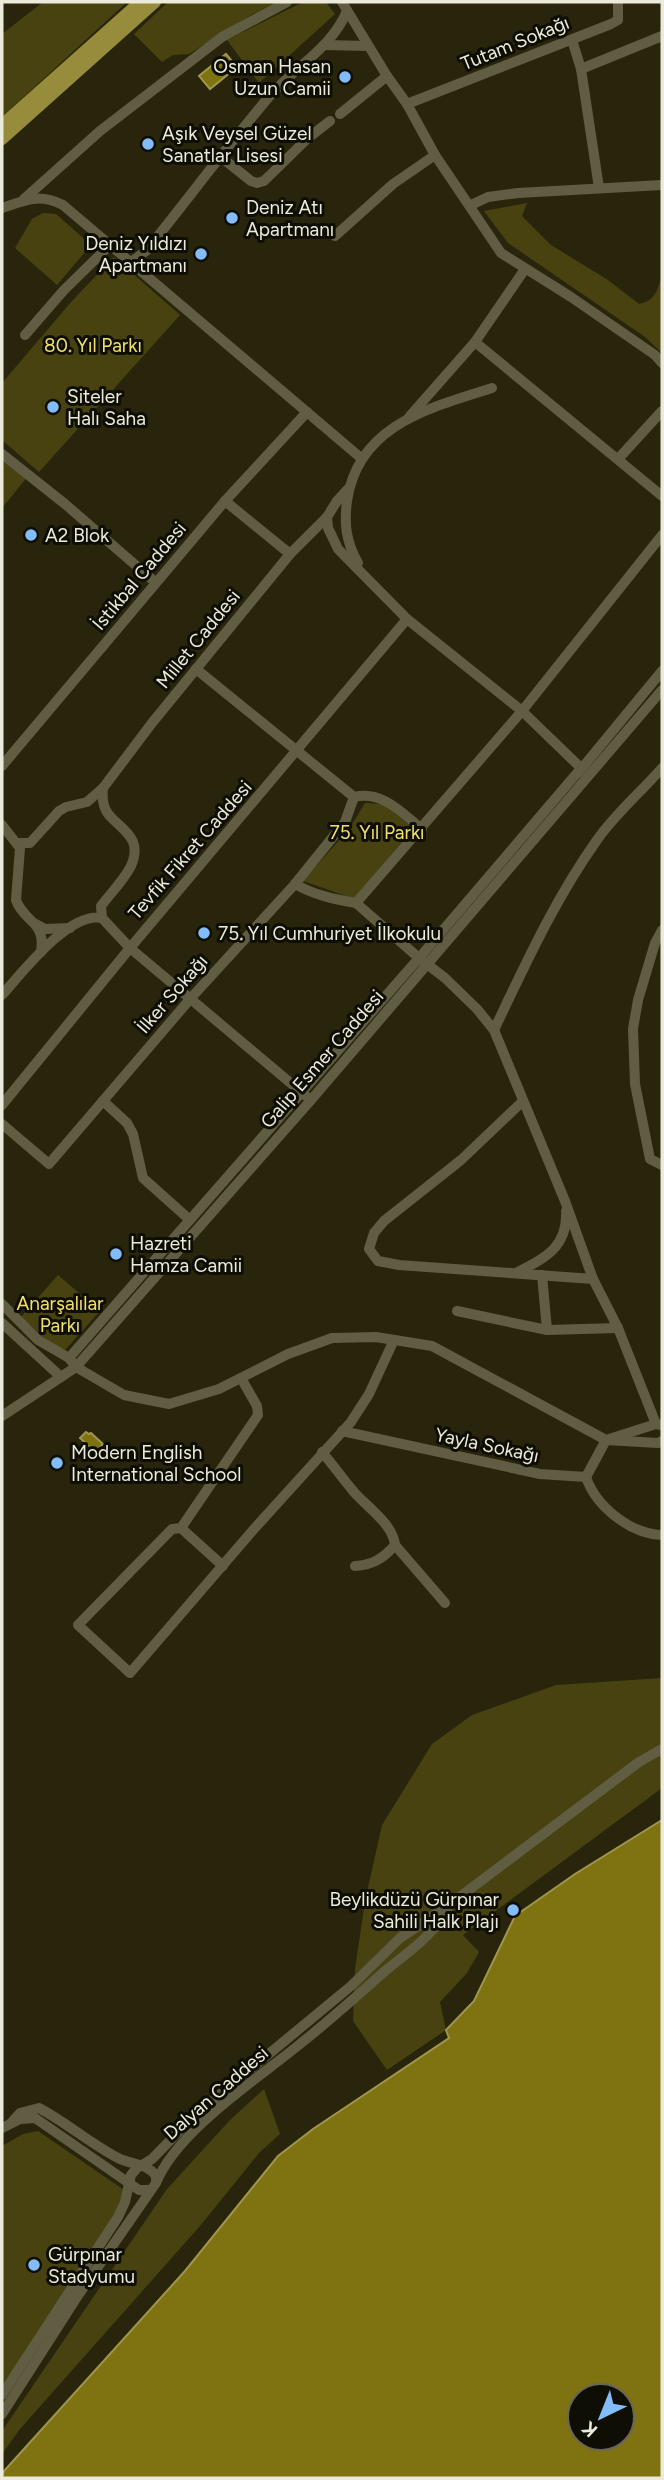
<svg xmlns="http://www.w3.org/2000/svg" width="664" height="2480" viewBox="0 0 664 2480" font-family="Figtree,sans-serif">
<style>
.green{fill:#484211}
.water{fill:#7e7211;stroke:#9f964e;stroke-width:2;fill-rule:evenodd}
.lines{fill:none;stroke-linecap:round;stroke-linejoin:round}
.minor{stroke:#605d43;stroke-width:10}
.major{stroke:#968c3b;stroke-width:12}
.poi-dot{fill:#83bcfb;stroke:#0f0e05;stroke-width:2.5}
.labels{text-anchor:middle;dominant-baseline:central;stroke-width:6;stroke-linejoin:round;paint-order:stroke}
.street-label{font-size:19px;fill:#eceadb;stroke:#0f0e05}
.poi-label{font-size:19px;fill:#eceadb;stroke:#0f0e05;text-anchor:start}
.park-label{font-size:19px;fill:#f0e06a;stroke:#0f0e05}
</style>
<rect width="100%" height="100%" fill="#28250c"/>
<!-- green -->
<g class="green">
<path d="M43,2H127L2,117V34Z"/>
<path d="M168,2H276L251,15L189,54L173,55L162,62L134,34Z"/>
<path d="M303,2H326L335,14L259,83L227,40Z"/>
<path d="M527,203L522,216L551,245L608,280L639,304C655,301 657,291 662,276V353L645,337L508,243L484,211Z"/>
<path d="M43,213L56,214L91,245L57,285L15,248L32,219Z"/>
<path d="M114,257L180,315L39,472L2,440V383L72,301Z"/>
<path d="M2,455L29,475L2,508Z"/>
<path d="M365,803L383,804L413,828L355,899L303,881L350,828Z"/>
<path d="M58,1275L100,1311L65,1350L48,1342L21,1317Z"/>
<path d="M662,1678V1788L463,1935L479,1952L467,1973L440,2002L446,2030L387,2070L353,2021L355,1969L365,1901L382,1825L432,1744L472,1715L556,1685Z"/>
<path d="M264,2089L280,2134L259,2153L200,2226L20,2429L2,2454V2431L167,2189L230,2120Z"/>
<path d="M38,2131L127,2192L126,2200L2,2392V2146L23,2134Z"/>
</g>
<!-- water -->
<g class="water">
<path d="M226,54L237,67L210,89L199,76Z"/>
<path d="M86,1432L89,1434L91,1433L103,1444L95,1452L80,1438Z"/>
<path d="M662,1820V2478H2L4,2471L185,2271L278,2156L313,2129L449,2038L446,2030L474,2001L515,1916L575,1874ZM580,2396H622V2438H580Z"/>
</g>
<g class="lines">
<!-- minor -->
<g class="minor">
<path d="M342,2L387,76L407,104L435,155L501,253L571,297L655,355L662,363"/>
<path d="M572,40L581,69L599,188"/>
<path d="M324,45L368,46"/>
<path d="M581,69L662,36"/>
<path d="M407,104L611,24L618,20V2"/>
<path d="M340,114L387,76"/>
<path d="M221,157L251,181L257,183L264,181L308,138L330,121"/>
<path d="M24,199L100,131L222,37L287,2"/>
<path d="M471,205L488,197L518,193L662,185"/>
<path d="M2,208C26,200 39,193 63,205L361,458"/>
<path d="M335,236L393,184L435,155"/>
<path d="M131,262L146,251C187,200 226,148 268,98C293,68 332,48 347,11"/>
<path d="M25,335L64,290L110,245"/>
<path d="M475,342L662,496"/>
<path d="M409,417L475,342L525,269"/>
<path d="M2,454L65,504L155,582"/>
<path d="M619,458L662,411"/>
<path d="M349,488L337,501L327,517L328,528L338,549L407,619L522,711L581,768"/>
<path d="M225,501L290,554"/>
<path d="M358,563C346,542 344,524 347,501C358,425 429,408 492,388"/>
<path d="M196,669L354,797C382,790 402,813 422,829"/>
<path d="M2,766L225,501L307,412"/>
<path d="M578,773L662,671"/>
<path d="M2,825L20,848L16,900C24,923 46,920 41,952"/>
<path d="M18,843H30L59,811L66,807L87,802L103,788L152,723L290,554L327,517"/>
<path d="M295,884C314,895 333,899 356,903"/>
<path d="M102,918L130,948L306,1096"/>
<path d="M36,924L45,929L70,928"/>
<path d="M662,930L655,943L638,1000L633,1029L635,1084L650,1159L662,1165"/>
<path d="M2,995C22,973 69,911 102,918L101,906C110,894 124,880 131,866C143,838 123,831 109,815C103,808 102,797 103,788"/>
<path d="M494,1030C525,965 555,899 597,840C615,814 641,792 662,768"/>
<path d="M103,1101L127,1123L133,1134L143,1178L190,1220"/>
<path d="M522,1102L461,1160L384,1221L374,1233L369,1249L378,1261L399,1265L593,1279"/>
<path d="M2,1105L130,948L407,619"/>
<path d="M2,1124L49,1164L191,998L295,884L345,822L354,797"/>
<path d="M518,1272C545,1258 568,1247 566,1211"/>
<path d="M542,1275L547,1330"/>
<path d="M2,1304L38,1340L69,1358L76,1367L124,1395L169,1404L219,1389L288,1354L332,1338L376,1337L432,1346L606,1440L656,1424L661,1425"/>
<path d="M457,1311L547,1330L618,1328"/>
<path d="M2,1323L61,1377"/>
<path d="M69,1358L426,950L578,772"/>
<path d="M241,1378L257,1406L258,1415L181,1528L172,1529L78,1625L130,1673L254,1529L351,1422L369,1394L394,1340"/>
<path d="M2,1416L76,1367L311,1100L662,690"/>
<path d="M656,1424L618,1328L593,1279L565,1201L494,1030L477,1009L445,978L419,958L356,903L522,711L662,535"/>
<path d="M342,1431L540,1474L586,1477L606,1440L658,1443L662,1441"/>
<path d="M322,1452C333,1465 343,1479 354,1492C367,1507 393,1524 395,1545C383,1559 372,1565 355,1566"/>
<path d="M586,1477C596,1507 631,1534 662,1535"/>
<path d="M181,1528L223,1566"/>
<path d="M395,1545L445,1603"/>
<path d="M11,2123L20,2113L39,2108C67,2123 91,2144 118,2158C132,2165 147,2163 156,2176V2181"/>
<path d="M2,2128L20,2119L35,2118L139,2190H149"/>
<path d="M2,2395L118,2217L125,2202L131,2175L137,2168L152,2159L195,2115L351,1986L400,1938L449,1905L639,1762L662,1749"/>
<path d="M2,2414L77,2297L156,2183C177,2131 256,2080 300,2044C329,2021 357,1996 385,1971C408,1952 435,1935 448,1907"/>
</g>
<!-- major -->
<g class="major">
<path d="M2,125L140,2"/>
<path d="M2,139L155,2"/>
</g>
</g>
<!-- markers -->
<g class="poi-dot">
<circle cx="345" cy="77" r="7"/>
<circle cx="148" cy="144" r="7"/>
<circle cx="232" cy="218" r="7"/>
<circle cx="201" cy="254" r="7"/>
<circle cx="53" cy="407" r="7"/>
<circle cx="31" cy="535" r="7"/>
<circle cx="204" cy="933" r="7"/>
<circle cx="116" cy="1254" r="7"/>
<circle cx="57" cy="1463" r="7"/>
<circle cx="513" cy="1910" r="7"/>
<circle cx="34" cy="2265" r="7"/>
</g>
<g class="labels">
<!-- street labels -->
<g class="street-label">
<text transform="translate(515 43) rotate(-22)">Tutam Sokağı</text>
<text transform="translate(139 576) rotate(-50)">İstikbal Caddesi</text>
<text transform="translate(198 639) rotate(-51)">Millet Caddesi</text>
<text transform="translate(190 850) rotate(-49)">Tevfik Fikret Caddesi</text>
<text transform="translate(172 994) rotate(-49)">İlker Sokağı</text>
<text transform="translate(322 1059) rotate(-49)">Galip Esmer Caddesi</text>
<text transform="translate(487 1445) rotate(12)">Yayla Sokağı</text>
<text transform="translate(216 2093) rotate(-41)">Dalyan Caddesi</text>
</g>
<!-- poi labels -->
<g class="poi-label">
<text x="331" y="66" text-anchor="end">Osman Hasan<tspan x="331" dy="22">Uzun Camii</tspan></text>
<text x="162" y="133">Aşık Veysel Güzel<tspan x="162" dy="22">Sanatlar Lisesi</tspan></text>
<text x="246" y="207">Deniz Atı<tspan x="246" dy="22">Apartmanı</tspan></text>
<text x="187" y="243" text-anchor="end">Deniz Yıldızı<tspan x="187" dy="22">Apartmanı</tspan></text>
<text x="67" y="396">Siteler<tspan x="67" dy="22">Halı Saha</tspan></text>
<text x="45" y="535">A2 Blok</text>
<text x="218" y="933">75. Yıl Cumhuriyet İlkokulu</text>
<text x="130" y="1243">Hazreti<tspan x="130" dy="22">Hamza Camii</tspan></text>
<text x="71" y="1452">Modern English<tspan x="71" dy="22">International School</tspan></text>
<text x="499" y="1899" text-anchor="end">Beylikdüzü Gürpınar<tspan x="499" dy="22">Sahili Halk Plajı</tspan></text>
<text x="48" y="2254">Gürpınar<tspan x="48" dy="22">Stadyumu</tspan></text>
</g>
<!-- park labels -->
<g class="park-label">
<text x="93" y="345">80. Yıl Parkı</text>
<text x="377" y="832">75. Yıl Parkı</text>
<text x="60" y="1303">Anarşalılar<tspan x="60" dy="22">Parkı</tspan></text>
</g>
</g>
<!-- border -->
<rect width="664" height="2480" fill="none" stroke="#eceadb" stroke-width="7"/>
<!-- north arrow -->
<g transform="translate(601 2417) rotate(223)"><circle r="33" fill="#0f0e05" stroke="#67665b" stroke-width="2"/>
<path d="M0-5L12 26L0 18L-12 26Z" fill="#83bcfb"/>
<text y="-10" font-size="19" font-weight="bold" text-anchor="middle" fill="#eceadb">K</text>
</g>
</svg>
